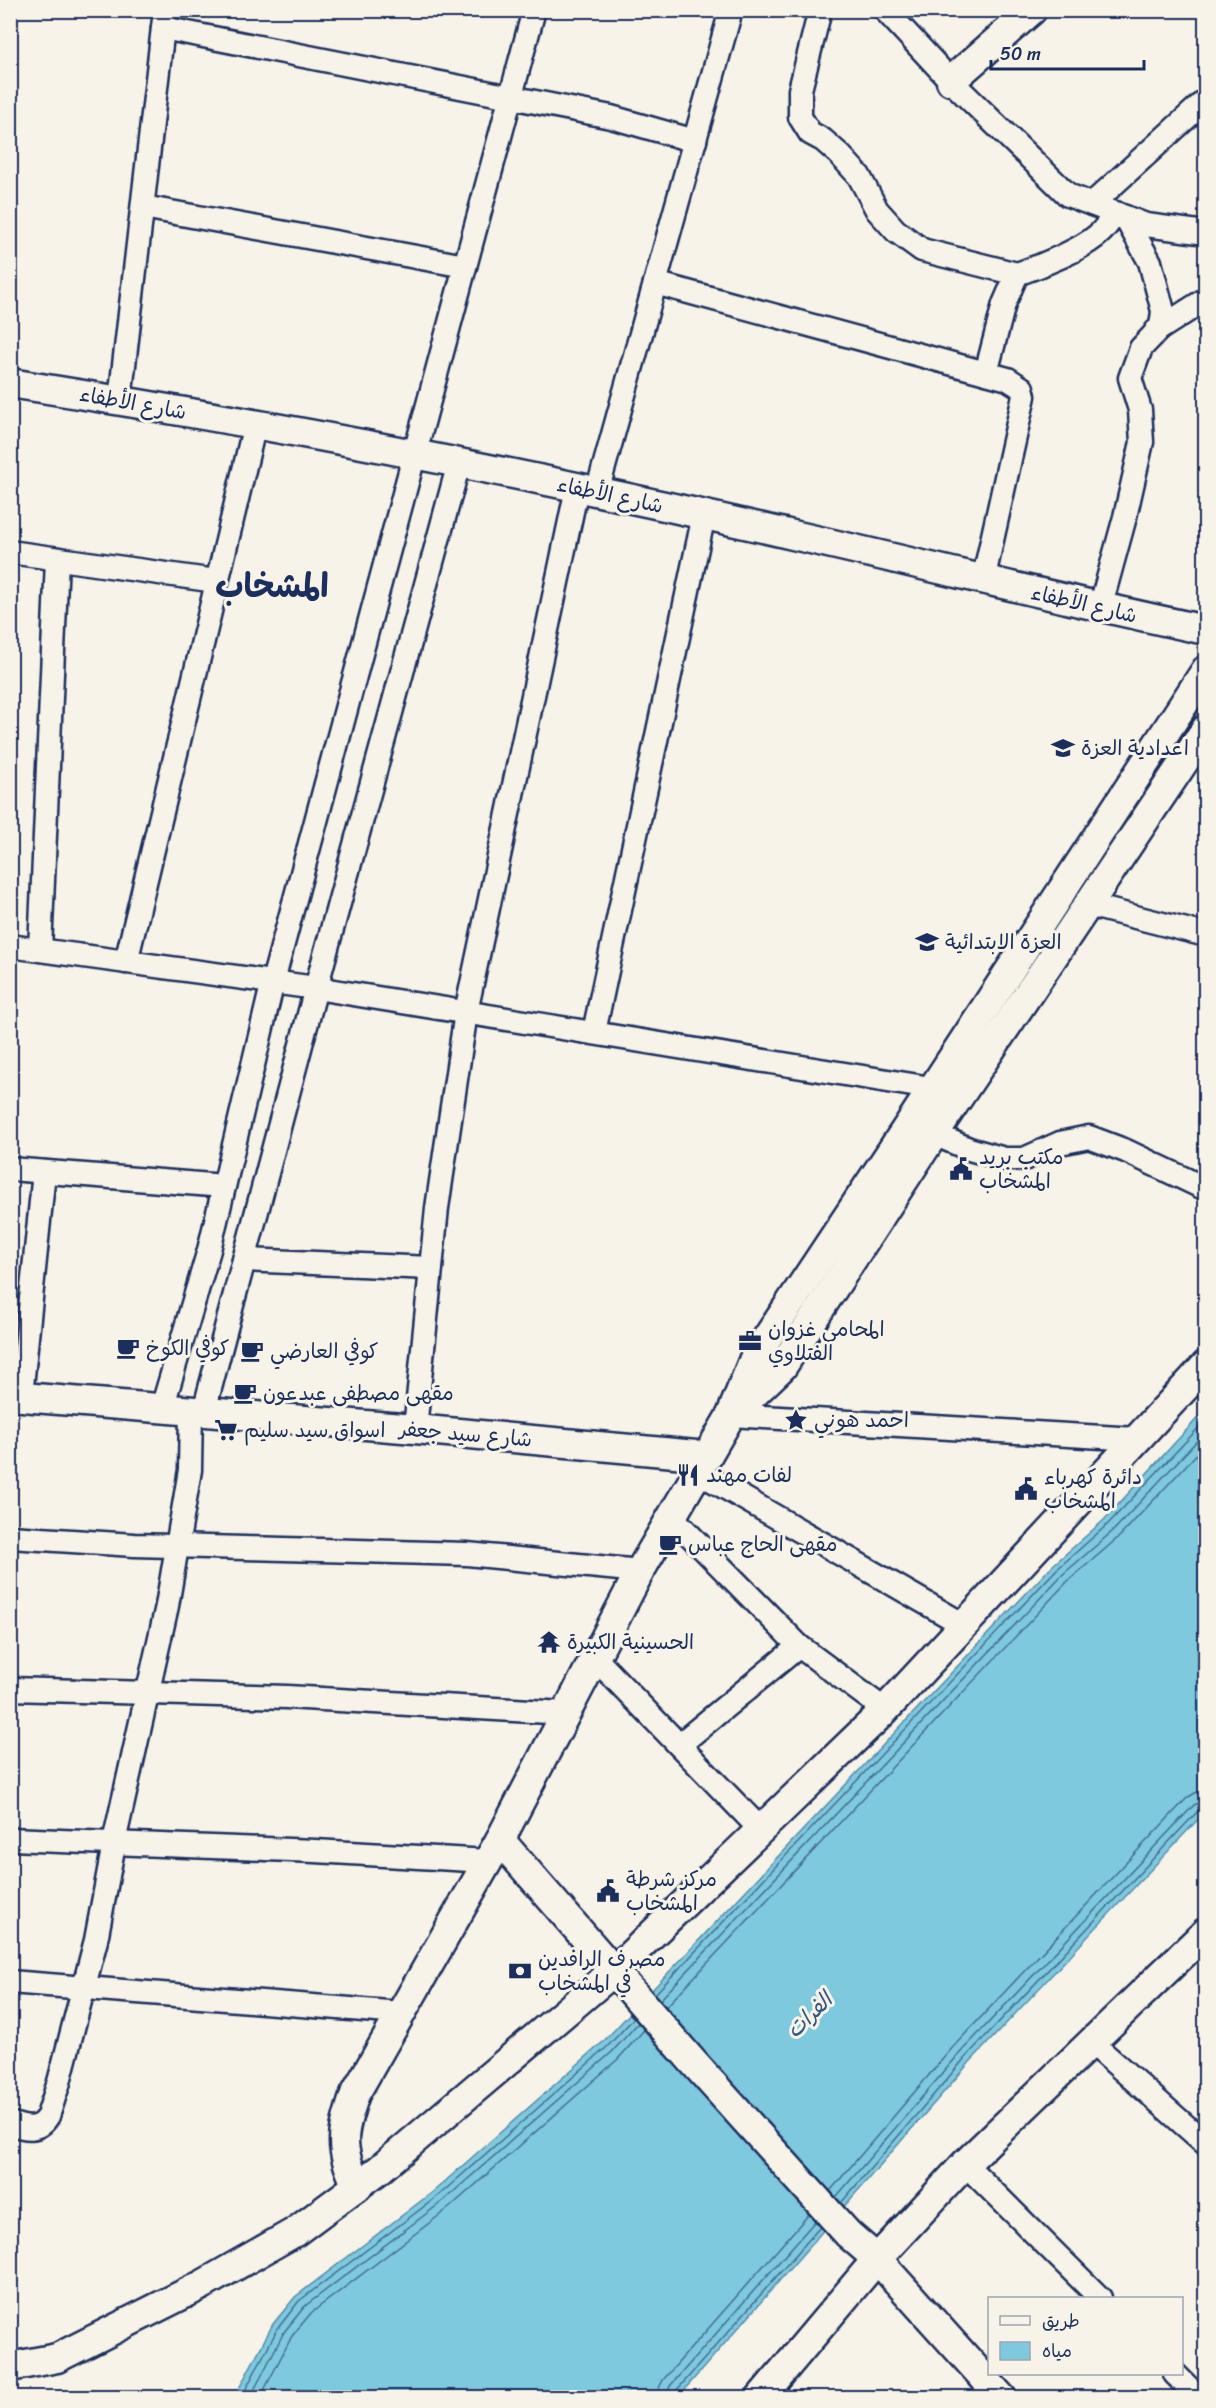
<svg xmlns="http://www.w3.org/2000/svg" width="1216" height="2408" viewBox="0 0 1216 2408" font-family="Sriracha,'Playpen Sans Arabic',sans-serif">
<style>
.water{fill:#7ec9de;stroke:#568bab;stroke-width:1.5}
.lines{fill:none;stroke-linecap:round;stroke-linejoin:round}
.shore{stroke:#436d91;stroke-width:1.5}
.minor-casing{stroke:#1b2f5e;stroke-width:27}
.tertiary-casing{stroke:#1b2f5e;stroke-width:33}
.minor{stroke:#f7f3e8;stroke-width:22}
.tertiary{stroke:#f7f3e8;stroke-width:28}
.labels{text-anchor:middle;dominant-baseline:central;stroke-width:6;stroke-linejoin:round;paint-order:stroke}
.street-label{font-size:21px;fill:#1b2f5e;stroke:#f7f3e8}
.poi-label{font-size:21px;fill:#1b2f5e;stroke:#f7f3e8;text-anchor:start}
.water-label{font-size:22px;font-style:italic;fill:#34567e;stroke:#f7f3e8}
.town-label{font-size:33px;font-weight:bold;fill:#1b2f5e;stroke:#f7f3e8}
</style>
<rect width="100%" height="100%" fill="#f7f3e8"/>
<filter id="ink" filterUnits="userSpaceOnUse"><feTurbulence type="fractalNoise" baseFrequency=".0167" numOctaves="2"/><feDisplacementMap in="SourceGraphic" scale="12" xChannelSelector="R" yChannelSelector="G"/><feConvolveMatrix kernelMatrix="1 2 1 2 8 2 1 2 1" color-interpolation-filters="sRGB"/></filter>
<g filter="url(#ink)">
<!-- water -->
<path class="water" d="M1205,1410V1812L970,2062L678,2397L234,2398L273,2324L295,2297L434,2191L603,2042L1052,1566L1104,1520Z"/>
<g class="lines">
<!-- shore -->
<g class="shore">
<path d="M655,1994L1056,1570L1108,1524L1206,1420"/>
<path d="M660,2000L1061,1576L1114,1530L1206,1431"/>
<path d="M666,2007L1067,1582L1120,1536L1206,1444"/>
<path d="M830,2191L953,2047L1187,1798L1195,1793L1206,1791"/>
<path d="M836,2197L960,2053L1194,1805L1206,1800"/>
<path d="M841,2203L965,2058L1199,1810L1206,1808"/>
<path d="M241,2398L278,2328L299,2301L438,2196L607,2047L634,2018"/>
<path d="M250,2398L284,2332L305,2306L443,2201L612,2052L638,2023"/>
<path d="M260,2398L292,2336L311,2313L449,2208L618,2059L644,2030"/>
<path d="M657,2398L659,2388L663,2380L809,2214"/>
<path d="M666,2398L670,2386L815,2221"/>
<path d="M674,2398L676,2391L820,2227"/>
</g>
<!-- minor casing -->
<g class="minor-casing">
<g id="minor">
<path d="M820,10L800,90V117L810,133L823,140L840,155L859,176L877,210L896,231L922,250L1017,274"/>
<path d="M885,10L951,81L1068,195L1146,225L1206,233"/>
<path d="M163,28L611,117L695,141"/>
<path d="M1092,204L1206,100"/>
<path d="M143,207L465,266"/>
<path d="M655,283L1008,379L1022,388L1024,396L983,581"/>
<path d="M1156,331L1206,299"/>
<path d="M986,373L1004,304L1017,274C1041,266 1084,249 1101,232C1107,226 1111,219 1116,213"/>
<path d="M120,400L165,10"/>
<path d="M597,492L731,10"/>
<path d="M10,552L216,581"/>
<path d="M1100,608L1125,517L1142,442L1140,410L1130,378L1141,348L1161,327L1163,311L1150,262L1125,217"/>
<path d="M1088,905L1206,935"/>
<path d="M10,946L316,988L949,1091"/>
<path d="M40,950L57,559"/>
<path d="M126,962L255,424"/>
<path d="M594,1032L704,515"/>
<path d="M934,1134L969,1149L1005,1159H1024L1060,1143L1089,1137L1126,1151L1206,1189"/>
<path d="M10,1169L224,1186"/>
<path d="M244,1260L431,1268"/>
<path d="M21,1396L44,1172"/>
<path d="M162,1408L209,1250L273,981L534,10"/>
<path d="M204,1411L316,988L459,463"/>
<path d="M731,1415L1137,1439"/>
<path d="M415,1429L437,1208L466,1012L577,488"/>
<path d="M698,1472L964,1625"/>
<path d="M672,1517L799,1646L885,1710"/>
<path d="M10,1537L134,1545L467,1554L640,1571"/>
<path d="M594,1657L761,1830"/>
<path d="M10,1689L287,1697L565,1713"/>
<path d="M679,1745L799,1646"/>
<path d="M10,1839L315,1851L488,1861"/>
<path d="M10,1982L401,2013"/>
<path d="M1091,2042L1206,2144"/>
<path d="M10,2123C26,2129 38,2132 48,2116L59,2082L96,1940L116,1833L167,1606L190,1470L191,1409"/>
<path d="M965,2164L1100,2298"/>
<path d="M1175,2374L1199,2398"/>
</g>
</g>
<!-- tertiary casing -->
<g class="tertiary-casing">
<g id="tertiary">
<path d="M951,81L1032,10"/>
<path d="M10,383C273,424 534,475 793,535C931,566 1067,601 1206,630"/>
<path d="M10,1396L415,1429L707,1456"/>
<path d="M737,1410L782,1367L934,1134L1206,729"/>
<path d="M500,1840L693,2062L848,2234L877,2259L1002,2398"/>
<path d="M357,2187C339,2146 341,2136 355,2094L500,1840L640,1571L731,1415L755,1356L914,1117L1206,670"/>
<path d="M10,2367L57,2358L202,2285L295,2232L380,2169L614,1971L885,1710L1206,1365"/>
<path d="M760,2398L877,2259L965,2164L1206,1932"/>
</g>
</g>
<!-- minor -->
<use href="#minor" class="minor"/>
<!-- tertiary -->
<use href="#tertiary" class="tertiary"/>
</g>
</g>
<!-- icons -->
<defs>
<g id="school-bare" transform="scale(1.8)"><path d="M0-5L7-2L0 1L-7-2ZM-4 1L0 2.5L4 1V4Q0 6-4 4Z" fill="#1b2f5e" stroke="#f7f3e8" stroke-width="2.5" paint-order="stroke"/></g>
<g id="civic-bare" transform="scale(1.8)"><path d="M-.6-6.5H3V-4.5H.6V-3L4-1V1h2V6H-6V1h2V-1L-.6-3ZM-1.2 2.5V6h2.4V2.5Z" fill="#1b2f5e" stroke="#f7f3e8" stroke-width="2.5" paint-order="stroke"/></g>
<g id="office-bare" transform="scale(1.8)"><path d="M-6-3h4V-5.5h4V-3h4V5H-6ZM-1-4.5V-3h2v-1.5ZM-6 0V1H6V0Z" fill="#1b2f5e" stroke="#f7f3e8" stroke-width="2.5" paint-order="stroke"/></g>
<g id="cafe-bare" transform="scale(1.8)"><path d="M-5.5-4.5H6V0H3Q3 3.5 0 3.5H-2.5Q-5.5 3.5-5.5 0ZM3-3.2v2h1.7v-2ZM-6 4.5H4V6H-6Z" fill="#1b2f5e" stroke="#f7f3e8" stroke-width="2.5" paint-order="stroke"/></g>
<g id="sight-bare" transform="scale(1.8)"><path d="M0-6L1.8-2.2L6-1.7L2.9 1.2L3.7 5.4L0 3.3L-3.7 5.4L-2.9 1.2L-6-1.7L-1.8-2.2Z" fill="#1b2f5e" stroke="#f7f3e8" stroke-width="2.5" paint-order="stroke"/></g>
<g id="supermarket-bare" transform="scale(1.8)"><path d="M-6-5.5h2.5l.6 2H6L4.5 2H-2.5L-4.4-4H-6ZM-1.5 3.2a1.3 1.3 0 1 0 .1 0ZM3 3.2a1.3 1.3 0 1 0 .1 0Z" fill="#1b2f5e" stroke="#f7f3e8" stroke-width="2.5" paint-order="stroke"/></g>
<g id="restaurant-bare" transform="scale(1.8)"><path d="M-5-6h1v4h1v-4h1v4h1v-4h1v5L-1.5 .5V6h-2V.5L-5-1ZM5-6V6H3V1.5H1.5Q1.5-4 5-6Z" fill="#1b2f5e" stroke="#f7f3e8" stroke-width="2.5" paint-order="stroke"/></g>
<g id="temple-bare" transform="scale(1.8)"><path d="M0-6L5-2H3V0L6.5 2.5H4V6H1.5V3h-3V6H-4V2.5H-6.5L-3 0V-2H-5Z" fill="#1b2f5e" stroke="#f7f3e8" stroke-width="2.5" paint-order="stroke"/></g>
<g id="bank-bare" transform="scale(1.8)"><path d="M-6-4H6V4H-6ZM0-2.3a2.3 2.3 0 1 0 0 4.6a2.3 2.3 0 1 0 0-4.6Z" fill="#1b2f5e" stroke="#f7f3e8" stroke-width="2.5" paint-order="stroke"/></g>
</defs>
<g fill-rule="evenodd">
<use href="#school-bare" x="1063" y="748"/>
<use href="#school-bare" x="927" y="942"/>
<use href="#civic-bare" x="961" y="1169"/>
<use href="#office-bare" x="750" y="1341"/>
<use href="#cafe-bare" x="128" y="1348"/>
<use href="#cafe-bare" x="252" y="1351"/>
<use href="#cafe-bare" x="245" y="1393"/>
<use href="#sight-bare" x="796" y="1420"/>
<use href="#supermarket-bare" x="226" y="1430"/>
<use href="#restaurant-bare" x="688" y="1475"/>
<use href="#civic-bare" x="1026" y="1489"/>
<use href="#cafe-bare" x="670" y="1544"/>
<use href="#temple-bare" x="549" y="1642"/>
<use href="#civic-bare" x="608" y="1891"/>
<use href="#bank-bare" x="520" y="1971"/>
</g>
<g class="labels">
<!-- street labels -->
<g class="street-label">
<text transform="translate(133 403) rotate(10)">شارع الأطفاء</text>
<text transform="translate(610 495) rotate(12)">شارع الأطفاء</text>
<text transform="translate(1084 604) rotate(13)">شارع الأطفاء</text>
<text transform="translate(466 1434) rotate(5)">شارع سيد جعفر</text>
</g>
<!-- poi labels -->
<g class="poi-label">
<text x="1081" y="748">اعدادية العزة</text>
<text x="945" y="942">العزة الابتدائية</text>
<text x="979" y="1157">مكتب بريد<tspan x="979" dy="24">المشخاب</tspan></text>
<text x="768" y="1329">المحامي غزوان<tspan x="768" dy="24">الفتلاوي</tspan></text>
<text x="146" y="1348">كوفي الكوخ</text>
<text x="270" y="1351">كوفي العارضي</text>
<text x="263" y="1393">مقهى مصطفى عبدعون</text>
<text x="814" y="1420">احمد هوني</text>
<text x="244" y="1430">اسواق سيد سليم</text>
<text x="706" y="1475">لفات مهند</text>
<text x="1044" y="1477">دائرة كهرباء<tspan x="1044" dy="24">المشخاب</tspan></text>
<text x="688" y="1544">مقهى الحاج عباس</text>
<text x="567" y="1642">الحسينية الكبيرة</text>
<text x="626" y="1879">مركز شرطة<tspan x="626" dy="24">المشخاب</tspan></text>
<text x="538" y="1959">مصرف الرافدين<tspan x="538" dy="24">في المشخاب</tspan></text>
</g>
<!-- water labels -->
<g class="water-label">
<text transform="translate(809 2015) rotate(-44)">الفرات</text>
</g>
<!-- town labels -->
<g class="town-label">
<text x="272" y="586">المشخاب</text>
</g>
</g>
<!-- margin -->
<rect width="1216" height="2408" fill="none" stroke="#f7f3e8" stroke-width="36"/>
<rect x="18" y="18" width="1180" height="2372" fill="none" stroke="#1b2f5e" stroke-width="2" filter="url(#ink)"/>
<!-- legend -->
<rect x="988" y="2297" width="195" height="78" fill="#f7f3e8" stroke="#9fa5b1" stroke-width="1.5"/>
<rect x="1000" y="2316" width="30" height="9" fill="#f7f3e8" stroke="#9fa5b1" stroke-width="1.5"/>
<text x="1042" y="2327" font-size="18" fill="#1b2f5e">طريق</text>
<rect x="1000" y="2342" width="30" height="18" fill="#7ec9de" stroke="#9fa5b1" stroke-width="1.5"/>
<text x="1042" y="2357" font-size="18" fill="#1b2f5e">مياه</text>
<!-- scale -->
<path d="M991 60v9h153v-9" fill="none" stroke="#1b2f5e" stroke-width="3"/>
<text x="1000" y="60" font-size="18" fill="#1b2f5e" stroke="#f7f3e8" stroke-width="4.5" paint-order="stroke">50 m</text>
</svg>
